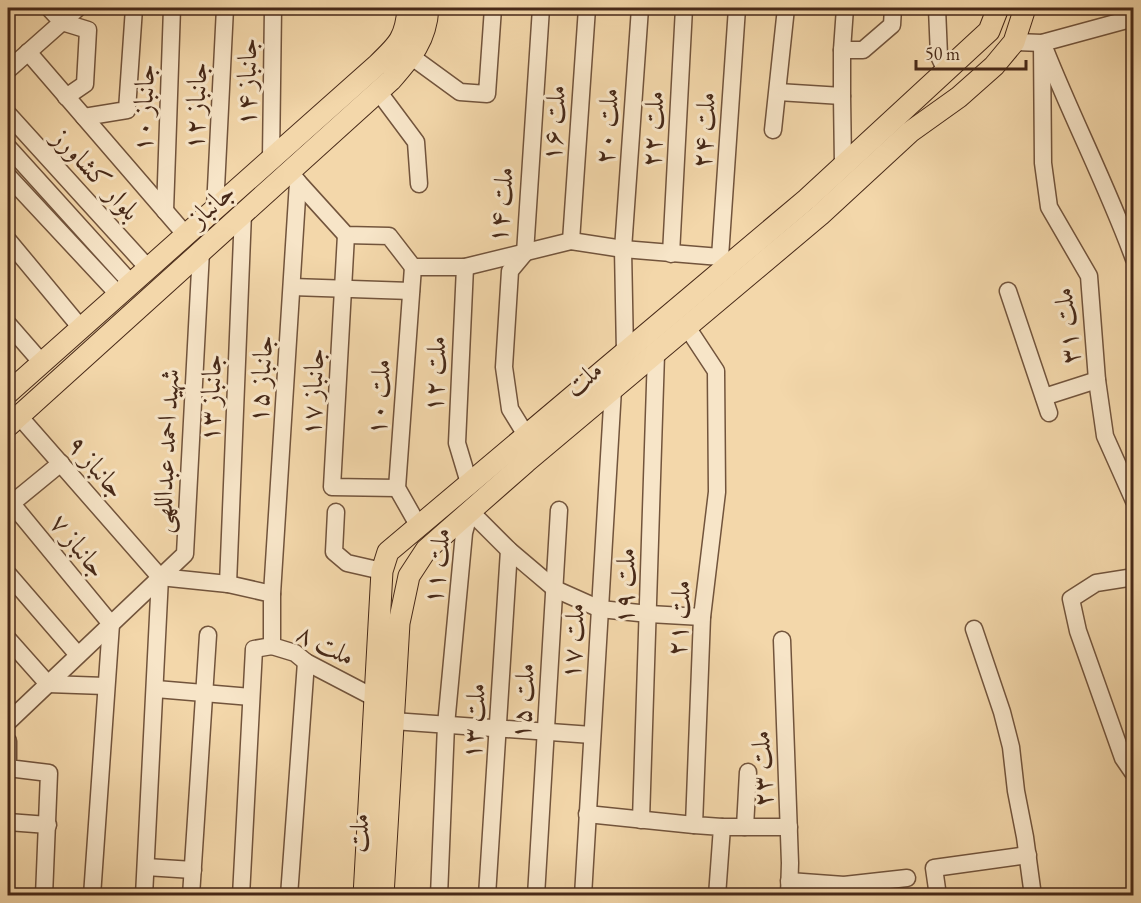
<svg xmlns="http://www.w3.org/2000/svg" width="1141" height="903" viewBox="0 0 1141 903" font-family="'EB Garamond',Amiri,serif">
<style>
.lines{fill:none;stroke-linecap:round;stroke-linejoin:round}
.minor-casing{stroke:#72543c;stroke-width:19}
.major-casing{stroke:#472918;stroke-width:23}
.minor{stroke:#f7e5c8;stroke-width:16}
.major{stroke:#f3d7aa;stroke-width:21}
.labels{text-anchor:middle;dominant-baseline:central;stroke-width:6;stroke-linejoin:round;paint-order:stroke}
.street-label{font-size:27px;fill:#472918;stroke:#f7e5c8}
</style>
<rect width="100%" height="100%" fill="#f3d7aa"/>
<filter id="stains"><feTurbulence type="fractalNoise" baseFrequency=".00333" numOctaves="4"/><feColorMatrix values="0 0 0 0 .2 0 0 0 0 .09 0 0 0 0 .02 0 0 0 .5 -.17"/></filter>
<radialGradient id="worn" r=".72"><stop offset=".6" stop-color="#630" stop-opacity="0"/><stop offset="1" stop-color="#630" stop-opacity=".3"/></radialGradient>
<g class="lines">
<!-- minor casing -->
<g class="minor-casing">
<g id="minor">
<path d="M49,8L62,22L88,30L85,84L66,97"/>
<path d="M937,8L939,56L946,71"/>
<path d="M1014,42L1042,43L1134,18"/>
<path d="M1042,43L1043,163L1049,207L1089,276L1097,380L1105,436L1134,501"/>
<path d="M842,50H863L892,25L893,8"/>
<path d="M28,52L185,234"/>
<path d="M1046,52C1074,122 1108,188 1134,259"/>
<path d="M412,57L460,92L487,94L493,8"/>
<path d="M8,70L78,8"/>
<path d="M378,91L416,142L419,184"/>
<path d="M778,92L842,96V50L845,8"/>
<path d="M842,96L843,165"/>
<path d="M8,114L148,268"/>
<path d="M84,117L127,110L134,8"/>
<path d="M773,130L786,8"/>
<path d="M8,147L131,283"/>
<path d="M271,158L273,8"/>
<path d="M8,176L118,294"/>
<path d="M298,182L346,235L389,236L413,267H465L571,241L623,249L720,257L726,268"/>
<path d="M215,208L225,8"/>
<path d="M165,211L172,8"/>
<path d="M346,235L332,487L397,488"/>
<path d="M8,240L81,328"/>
<path d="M571,241L587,8"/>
<path d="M671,254L684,8"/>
<path d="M720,257L737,8"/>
<path d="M413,267L397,488L418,525"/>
<path d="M465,267L457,443L469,483"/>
<path d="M292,287L411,291"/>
<path d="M1008,291L1049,413"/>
<path d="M8,324L42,363"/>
<path d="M687,327L716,371L717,492L702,617L694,825L722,827L717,896"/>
<path d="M625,353L623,249L640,8"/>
<path d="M1044,397L1097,380"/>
<path d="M19,416L160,577"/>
<path d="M526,435L510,409L504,367L510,271L525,253L541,8"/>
<path d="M8,499L111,624L92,896"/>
<path d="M11,504L61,463"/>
<path d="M336,512L334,552L347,563L382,571"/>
<path d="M8,574L78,655"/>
<path d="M160,577L228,584L272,594V646L295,653L306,662L375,698"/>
<path d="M1134,577L1096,583L1071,599L1078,631L1123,758L1134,774"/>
<path d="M228,584L243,213"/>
<path d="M272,594L298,182L295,178"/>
<path d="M974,629L1002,712L1011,747L1016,791L1025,837L1033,896"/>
<path d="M8,639L48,684L105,686"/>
<path d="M782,640L790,863L789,896"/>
<path d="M156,689L251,697"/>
<path d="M393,721L592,735"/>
<path d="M8,722L185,554L201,251"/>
<path d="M8,741V768L49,773L44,896"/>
<path d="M587,814L694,825"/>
<path d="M641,820L656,354"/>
<path d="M8,822L48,825"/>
<path d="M722,827H789"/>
<path d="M745,827L748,772"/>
<path d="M146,867L193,870"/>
<path d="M789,881L844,885L907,878"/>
<path d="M144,896L160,577"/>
<path d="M191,896L208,635"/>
<path d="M241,896L254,649L272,646"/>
<path d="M289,896L306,662"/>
<path d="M439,896L446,725L464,533L470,511L509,550L555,589L600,609L649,614L702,617"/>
<path d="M487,896L509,550"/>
<path d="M536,896L559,510"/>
<path d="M583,896L613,389"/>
<path d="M938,896L934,868L1028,855"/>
</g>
</g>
<!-- major casing -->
<g class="major-casing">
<g id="major">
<path d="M8,393L377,65C398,45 406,38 408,8"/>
<path d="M8,426L391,80C412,56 426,40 428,8"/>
<path d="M364,896L382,571L388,552L807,199L989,31L998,8"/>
<path d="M383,896L399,623L409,576L426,550L526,462L820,215L910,132L959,97L994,66L1014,42L1025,8"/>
</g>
</g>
<!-- minor -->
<use href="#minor" class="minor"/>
<!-- major -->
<use href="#major" class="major"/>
</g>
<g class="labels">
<!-- street labels -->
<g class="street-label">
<text transform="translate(246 82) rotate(-89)">جانباز ۱۴</text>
<text transform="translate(195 106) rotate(-87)">جانباز ۱۲</text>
<text transform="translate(143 108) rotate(-88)">جانباز ۱۰</text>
<text transform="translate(553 123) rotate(-86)">ملت ۱۶</text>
<text transform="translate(606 126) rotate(-86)">ملت ۲۰</text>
<text transform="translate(652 129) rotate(-87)">ملت ۲۲</text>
<text transform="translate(703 130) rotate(-86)">ملت ۲۴</text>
<text transform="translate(97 174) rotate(47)">بلوار کشاورز</text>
<text transform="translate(211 204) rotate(-42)">جانباز</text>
<text transform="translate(500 205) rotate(-84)">ملت ۱۴</text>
<text transform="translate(1066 326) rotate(-96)">ملت ۳۱</text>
<text transform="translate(434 374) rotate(-87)">ملت ۱۲</text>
<text transform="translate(583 378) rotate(-40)">ملت</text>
<text transform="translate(260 379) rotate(-86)">جانباز ۱۵</text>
<text transform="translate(312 392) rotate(-87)">جانباز ۱۷</text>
<text transform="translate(378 397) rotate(-86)">ملت ۱۰</text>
<text transform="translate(210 398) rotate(-88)">جانباز ۱۳</text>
<text transform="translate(165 451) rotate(-87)">شهید احمد عبداللهی</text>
<text transform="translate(97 466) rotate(49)">جانباز ۹</text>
<text transform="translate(79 545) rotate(51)">جانباز ۷</text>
<text transform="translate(436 566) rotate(-83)">ملت ۱۱</text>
<text transform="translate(624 586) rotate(-88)">ملت ۱۹</text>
<text transform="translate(678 618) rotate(-86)">ملت ۲۱</text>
<text transform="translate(572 641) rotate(-86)">ملت ۱۷</text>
<text transform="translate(326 644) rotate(27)">ملت ۸</text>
<text transform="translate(522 701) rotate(-86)">ملت ۱۵</text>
<text transform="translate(473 721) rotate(-86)">ملت ۱۳</text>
<text transform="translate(761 769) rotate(-92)">ملت ۲۳</text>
<text transform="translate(358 833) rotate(-87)">ملت</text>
</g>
</g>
<!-- margin -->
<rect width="1141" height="903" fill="none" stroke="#f3d7aa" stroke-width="30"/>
<rect x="9" y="9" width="1123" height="885" fill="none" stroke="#472918" stroke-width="3"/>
<rect x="15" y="15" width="1111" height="873" fill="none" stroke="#472918" stroke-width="1.5"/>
<!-- scale -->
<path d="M916 60v9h110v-9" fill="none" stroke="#472918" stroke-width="3"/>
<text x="925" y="60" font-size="18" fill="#472918" stroke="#f7e5c8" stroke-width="4.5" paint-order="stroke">50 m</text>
<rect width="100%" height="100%" filter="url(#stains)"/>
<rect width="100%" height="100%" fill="url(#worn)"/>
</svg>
